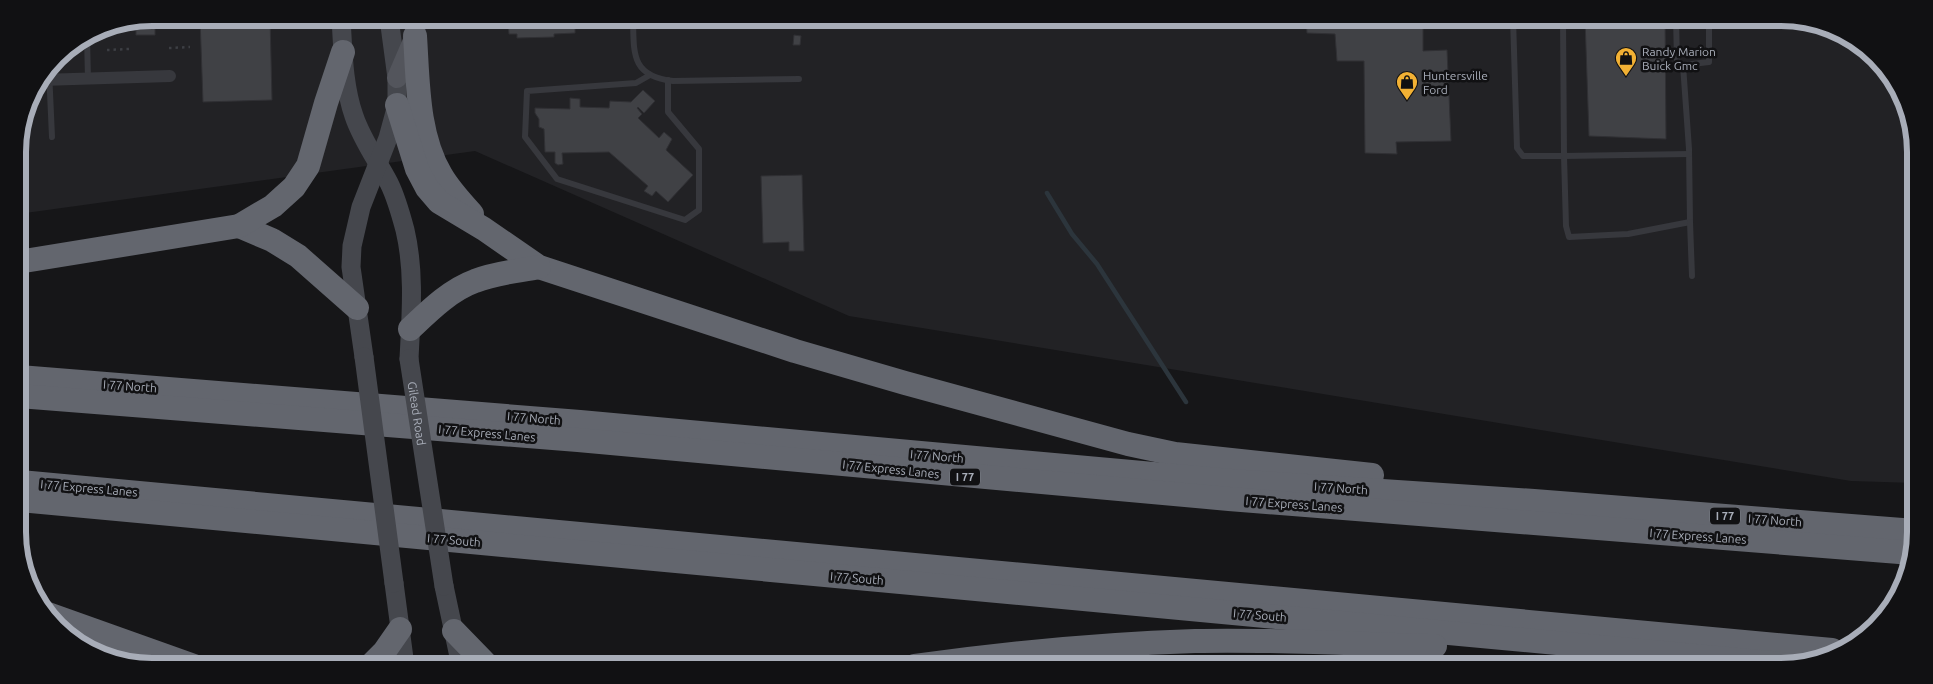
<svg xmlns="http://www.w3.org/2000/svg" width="1933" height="684" viewBox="0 0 1933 684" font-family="Ubuntu,sans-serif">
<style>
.built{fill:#222225}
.green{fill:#1e261f}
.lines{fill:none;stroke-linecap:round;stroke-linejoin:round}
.stream{stroke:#2c353c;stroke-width:4.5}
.building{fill:#404145;stroke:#303034}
.path{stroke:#3d3f44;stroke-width:2.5;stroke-dasharray:2.5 4;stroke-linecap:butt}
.service{stroke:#37383d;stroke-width:6}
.minor{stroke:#37383d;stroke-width:12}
.secondary{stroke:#45474d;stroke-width:19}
.primary{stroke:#53555c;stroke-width:20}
.motorway{stroke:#63666e;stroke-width:24}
.secondary-bridge{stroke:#45474d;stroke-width:19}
.labels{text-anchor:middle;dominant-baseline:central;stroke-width:5;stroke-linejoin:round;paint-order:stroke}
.shield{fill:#111113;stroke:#7b7e86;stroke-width:1}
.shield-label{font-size:11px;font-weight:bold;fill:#a8adb8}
.poi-label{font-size:12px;fill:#a8adb8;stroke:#111113;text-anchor:start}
.street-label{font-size:12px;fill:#a8adb8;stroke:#111113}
.rim{fill:none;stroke:#a8adb8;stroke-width:6}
</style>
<rect width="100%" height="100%" fill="#161618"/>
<!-- built -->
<path class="built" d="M153,18H1780L1824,25L1882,64L1914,135L1915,483L1851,481L849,316L475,151L18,214V143L32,93L63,51L101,28Z"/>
<!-- green -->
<path class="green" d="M1235,659L1339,666H1158Z"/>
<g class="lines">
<!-- stream -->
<path class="stream" d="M1047,193L1072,234L1097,264L1186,402"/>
</g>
<!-- building -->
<g class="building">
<path d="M155,18V35H136V21Z"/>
<path d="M200,18H270L272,100L203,102Z"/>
<path d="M503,18H575V33L554,34V37L517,38V34H509L508,22L503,23Z"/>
<path d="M1306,18H1423V51L1447,50L1451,141L1396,142L1397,154L1365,153L1364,61H1337L1335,34L1307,33Z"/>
<path d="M1585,18H1665L1666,139L1589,136Z"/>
<path d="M794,35L801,36L800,45H793Z"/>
<path d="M643,90L655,101L644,113L638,107L637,108L642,114L638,118L659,138L664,132L672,139L666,150L693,175L668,202L656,191L652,196L644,191L648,186L609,152L562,153L563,164L558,165L555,163V152H545L544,129L539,127V119L535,113V108L570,109V98L580,99V107L609,108L610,101L631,102Z"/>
<path d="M802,175L804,251H789V242L763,243L761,176Z"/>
</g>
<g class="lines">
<!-- path -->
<g class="path">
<path d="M169,48L190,47"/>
<path d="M107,50L129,49"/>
</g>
<!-- service -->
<g class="service">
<path d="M633,18C634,52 630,76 673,81L799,79"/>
<path d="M1513,18L1517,148L1523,156H1564L1566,226L1569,237L1628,234L1690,222L1689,149L1683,65L1709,62V26L1707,18"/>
<path d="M1563,18L1564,156L1689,154"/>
<path d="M1676,18L1677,61L1683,65"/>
<path d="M87,37L88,79"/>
<path d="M49,70L52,137"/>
<path d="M650,75L636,83L527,91L525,137L557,179L685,220L699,210V149L668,112V80"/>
<path d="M1690,222L1692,276"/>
</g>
<!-- minor -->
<path class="minor" d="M41,80L170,76"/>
<!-- secondary -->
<g class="secondary">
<path d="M341,18C343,49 343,85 354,116C362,140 377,160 389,183C396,197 401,215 405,230C415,272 411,317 409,359"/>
<path d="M364,357L351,267L352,246L361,207L388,138L397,105V78L389,18"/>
<path d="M394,583L405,666"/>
<path d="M444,586L461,666"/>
</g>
<!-- primary -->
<path class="primary" d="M397,78L415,36L416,18"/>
<!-- motorway -->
<g class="motorway">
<path d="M415,36C418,81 417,135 441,175C449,189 461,202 472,214"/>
<path d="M397,105L417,169L427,188L439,202L484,229L539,267L795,351L905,383L1128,444L1175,454L1372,475"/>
<path d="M239,226L272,240L298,256L357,308"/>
<path d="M18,262L239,226L273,206L294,187L308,166L326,103L343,52"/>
<path d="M410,329C429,311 450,290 475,281C495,273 519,271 539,267"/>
<path d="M19,377L580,422L1231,481L1534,501L1915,531"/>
<path d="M19,396L578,440L1229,499L1912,553"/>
<path d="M20,482L1832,650"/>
<path d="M20,500L1792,665"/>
<path d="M48,614L194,666"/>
<path d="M454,631L488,666"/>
<path d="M370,666L384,652L400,629"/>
<path d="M915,666C1008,653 1101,644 1195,641C1275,639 1355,644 1435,646"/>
</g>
<!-- secondary-bridge -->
<g class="secondary-bridge">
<path d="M364,357L394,583"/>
<path id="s1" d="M409,359L444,586"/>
</g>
</g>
<!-- icons -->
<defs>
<g id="shop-pin" transform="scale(1.125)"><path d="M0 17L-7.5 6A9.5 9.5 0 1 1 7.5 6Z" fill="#f2b134" stroke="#111113"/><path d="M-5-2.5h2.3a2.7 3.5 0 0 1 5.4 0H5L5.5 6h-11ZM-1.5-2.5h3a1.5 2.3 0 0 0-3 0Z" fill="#111"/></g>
</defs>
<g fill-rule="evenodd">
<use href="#shop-pin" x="1626" y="58"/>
<use href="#shop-pin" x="1407" y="82"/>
</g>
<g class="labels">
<!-- shield labels -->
<g class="shield">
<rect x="950" y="468.5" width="30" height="17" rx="4"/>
<rect x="1710" y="507.5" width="30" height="17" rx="4"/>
</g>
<g class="shield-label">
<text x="965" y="477">I 77</text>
<text x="1725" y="516">I 77</text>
</g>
<!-- poi labels -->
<g class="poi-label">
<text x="1642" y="51">Randy Marion<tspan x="1642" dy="14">Buick Gmc</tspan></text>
<text x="1423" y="75">Huntersville<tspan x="1423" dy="14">Ford</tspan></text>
</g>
<!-- street labels -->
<g class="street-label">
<text transform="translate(130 386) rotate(4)">I 77 North</text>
<text stroke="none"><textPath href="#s1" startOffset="55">Gilead Road</textPath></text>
<text transform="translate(534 418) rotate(5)">I 77 North</text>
<text transform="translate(487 433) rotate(5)">I 77 Express Lanes</text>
<text transform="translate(937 456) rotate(5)">I 77 North</text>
<text transform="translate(891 469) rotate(6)">I 77 Express Lanes</text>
<text transform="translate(89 488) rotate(5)">I 77 Express Lanes</text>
<text transform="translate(1341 488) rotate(4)">I 77 North</text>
<text transform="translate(1294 504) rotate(4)">I 77 Express Lanes</text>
<text transform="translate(1775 520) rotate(4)">I 77 North</text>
<text transform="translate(1698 536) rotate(4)">I 77 Express Lanes</text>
<text transform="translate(454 540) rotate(5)">I 77 South</text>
<text transform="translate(857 578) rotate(5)">I 77 South</text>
<text transform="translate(1260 615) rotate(5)">I 77 South</text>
</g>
</g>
<!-- crop -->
<path d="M0 0H1933V684H0ZM152 26H1781A126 126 0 0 1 1907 152V532A126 126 0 0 1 1781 658H152A126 126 0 0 1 26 532V152A126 126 0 0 1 152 26Z" fill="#111113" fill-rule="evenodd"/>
<path class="rim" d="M152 26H1781A126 126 0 0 1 1907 152V532A126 126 0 0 1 1781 658H152A126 126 0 0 1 26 532V152A126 126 0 0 1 152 26Z"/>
</svg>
